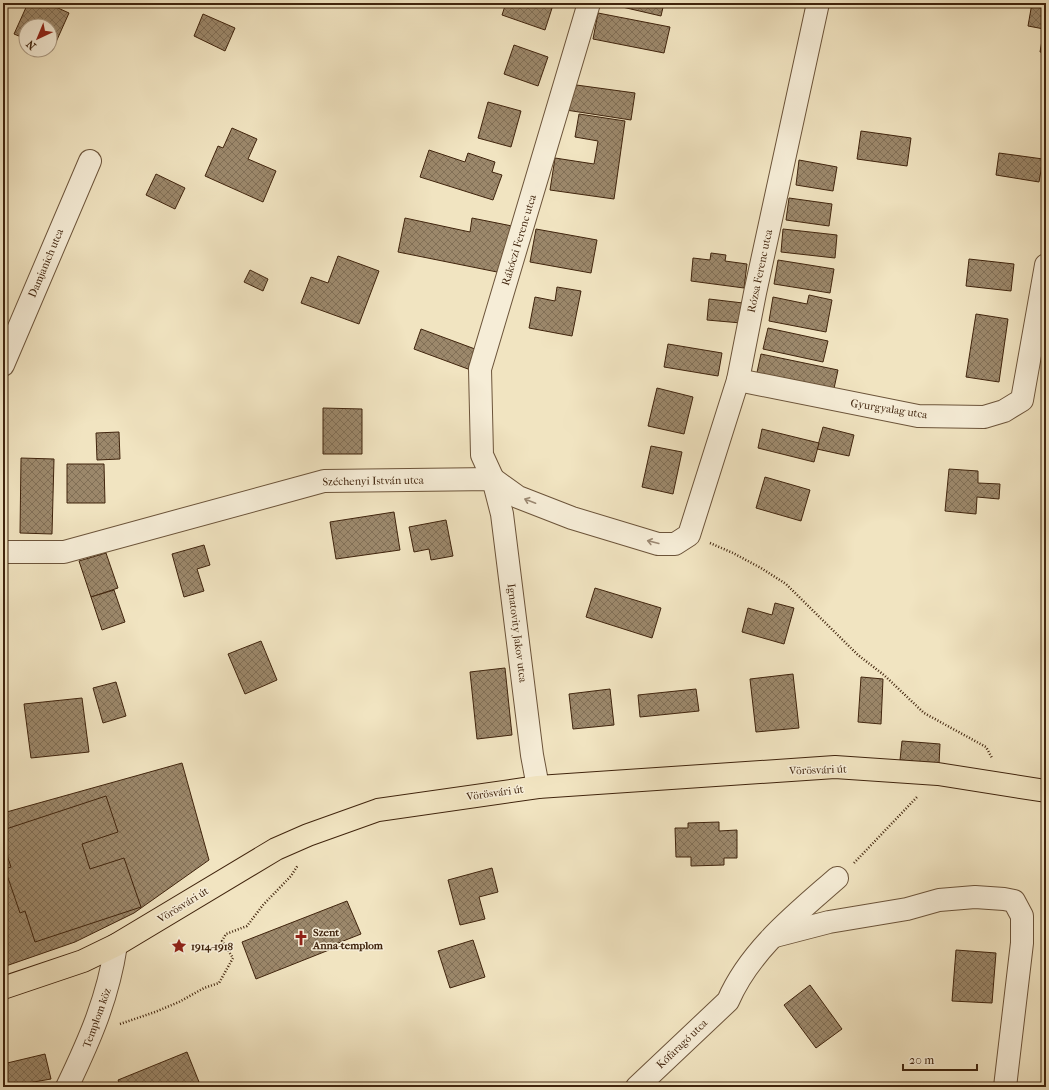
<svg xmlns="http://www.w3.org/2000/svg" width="1049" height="1090" viewBox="0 0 1049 1090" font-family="'IM FELL French Canon',serif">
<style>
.building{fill:url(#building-cross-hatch);stroke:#40240d}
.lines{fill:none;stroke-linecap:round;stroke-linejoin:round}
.minor-casing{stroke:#6c543a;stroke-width:24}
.major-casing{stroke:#40240d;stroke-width:24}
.path{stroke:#40240d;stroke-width:2.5;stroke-dasharray:1 2;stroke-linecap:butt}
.minor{stroke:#f6edd7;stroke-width:22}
.major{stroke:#f1e4c1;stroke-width:22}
.oneway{stroke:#9b8872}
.labels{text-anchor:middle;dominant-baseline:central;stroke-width:3;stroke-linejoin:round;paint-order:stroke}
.street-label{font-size:11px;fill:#40240d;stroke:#f6edd7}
.poi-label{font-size:11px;font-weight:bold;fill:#40240d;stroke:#f6edd7;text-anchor:start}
</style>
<defs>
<pattern id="building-cross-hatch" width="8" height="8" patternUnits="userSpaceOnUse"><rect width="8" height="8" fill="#9c886b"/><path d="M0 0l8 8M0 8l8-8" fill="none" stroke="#816f56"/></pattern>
</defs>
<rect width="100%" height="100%" fill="#f1e4c1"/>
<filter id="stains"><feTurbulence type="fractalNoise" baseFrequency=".005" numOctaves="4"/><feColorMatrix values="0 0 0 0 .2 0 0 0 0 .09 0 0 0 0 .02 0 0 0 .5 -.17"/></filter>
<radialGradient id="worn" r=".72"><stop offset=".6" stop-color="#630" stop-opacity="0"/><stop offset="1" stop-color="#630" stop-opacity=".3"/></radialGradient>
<!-- building -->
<g class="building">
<path d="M28,3H47L69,13L52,51L49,50L50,26H26V39L14,34Z"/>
<path d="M506,3H546L553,5L545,30L502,15Z"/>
<path d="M605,3H664L661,16Z"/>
<path d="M1032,3L1046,6V53L1040,52L1044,29L1028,26Z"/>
<path d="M598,13L670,27L664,53L593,39Z"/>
<path d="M203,14L235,28L225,51L194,36Z"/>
<path d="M514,45L548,57L538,86L504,74Z"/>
<path d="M569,84L635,93L631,120L566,110Z"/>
<path d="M488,102L521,111L511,147L478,138Z"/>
<path d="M579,114L625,121L614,199L550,190L555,158L594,164L598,141L575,137Z"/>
<path d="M232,128L257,139L248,159L276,171L263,202L205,176L218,146L223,148Z"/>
<path d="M861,131L911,138L907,166L857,159Z"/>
<path d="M429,150L465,162L468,153L495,162L492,172L502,175L493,200L420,177Z"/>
<path d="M999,153L1043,159L1039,182L996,175Z"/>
<path d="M799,160L837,167L833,191L796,185Z"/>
<path d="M156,174L185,188L175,209L146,195Z"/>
<path d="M789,198L832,204L829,226L786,220Z"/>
<path d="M405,218L470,232L472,218L512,226L502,273L398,252Z"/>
<path d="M536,229L597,240L591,273L530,262Z"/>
<path d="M783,229L837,235L835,258L781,252Z"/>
<path d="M711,253L726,255L725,261L747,264L744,288L691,281L693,258L710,260Z"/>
<path d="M338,256L379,271L359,324L301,303L311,277L328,283Z"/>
<path d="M969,259L1014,264L1011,291L966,286Z"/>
<path d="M778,260L834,269L830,293L774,284Z"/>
<path d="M250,270L268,279L263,291L244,282Z"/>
<path d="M557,287L581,291L572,336L529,328L535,297L555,301Z"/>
<path d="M809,295L832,300L826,332L769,321L773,297L807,304Z"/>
<path d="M709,299L743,303L741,323L707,320Z"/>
<path d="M976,314L1008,319L999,382L966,377Z"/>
<path d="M768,328L828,341L823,362L763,349Z"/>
<path d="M421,329L475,349L468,369L414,349Z"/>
<path d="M668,344L722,353L718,376L664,367Z"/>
<path d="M761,354L838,370L833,393L756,377Z"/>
<path d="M657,388L693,397L684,434L648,426Z"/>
<path d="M323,408L362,409V454H323Z"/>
<path d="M823,427L854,435L849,456L817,449Z"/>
<path d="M762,429L819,443L814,462L758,448Z"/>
<path d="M119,432L120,459L97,460L96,433Z"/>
<path d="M651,446L682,452L673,494L642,487Z"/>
<path d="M21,458L54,459L52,534L20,533Z"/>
<path d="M67,464H104L105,503H67Z"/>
<path d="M949,469L978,471V483L1000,484L999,499L977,497L976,514L945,511Z"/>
<path d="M765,477L810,490L801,521L756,508Z"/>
<path d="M394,512L400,550L336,559L330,522Z"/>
<path d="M446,520L453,556L431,560L429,549L414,552L409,527Z"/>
<path d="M204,545L210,565L197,569L204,591L184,597L172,554Z"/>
<path d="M106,553L118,588L91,597L79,561Z"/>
<path d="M595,588L661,608L652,638L586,617Z"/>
<path d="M114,590L125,622L102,630L91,597Z"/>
<path d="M775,603L794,608L784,644L742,632L748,608L772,615Z"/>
<path d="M261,641L277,680L245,694L228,654Z"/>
<path d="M505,668L512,735L477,739L470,672Z"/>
<path d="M793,674L799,728L756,732L750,679Z"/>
<path d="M861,677L883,679L881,724L858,722Z"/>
<path d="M116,682L126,716L103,723L93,688Z"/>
<path d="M610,689L614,725L573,729L569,694Z"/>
<path d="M696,689L699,711L640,717L638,695Z"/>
<path d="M82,698L89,752L31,758L24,704Z"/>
<path d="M902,741L940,744L939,764L900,760Z"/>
<path d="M182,763L209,860L134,913L75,942L3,967V813Z"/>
<path d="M106,796L118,832L82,844L90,869L124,858L141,907L35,942L25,911L20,913L5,869L11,867L3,843V830Z"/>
<path d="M719,822V831L737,830V858H724V865L691,866V857H676L675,828H688V823Z"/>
<path d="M492,868L498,892L479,897L485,919L460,925L448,880Z"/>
<path d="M347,901L361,934L328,947L329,950L256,979L242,942Z"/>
<path d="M473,940L485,977L450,988L438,951Z"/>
<path d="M3,943L7,957L3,958Z"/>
<path d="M956,950L996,953L992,1003L952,1001Z"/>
<path d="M810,985L842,1029L816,1048L784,1005Z"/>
<path d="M187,1052L201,1087H121L118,1080Z"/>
<path d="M45,1054L51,1079L5,1087L3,1064Z"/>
<path d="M687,1083L691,1087H683Z"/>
</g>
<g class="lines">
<!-- minor casing -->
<g class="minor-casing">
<g id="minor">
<path d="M3,365L90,161"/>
<path d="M738,380L918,416L984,417L1004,411L1022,400L1046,265"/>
<path d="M3,552H64L324,481L493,479L518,497L572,518L658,544H675L689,535L738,380L755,293L818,3"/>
<path d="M538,787L532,755L502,514L493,479L482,455L480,369L589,3"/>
<path d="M775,936L829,922L907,909L939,900L975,897L1004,899L1014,901L1022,916V943L1005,1087"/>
<path d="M67,1087C90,1039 108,998 116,945"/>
<path d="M637,1087L728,1001C750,950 796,914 837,878"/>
</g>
</g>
<!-- major casing -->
<g class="major-casing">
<path id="major" d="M3,988L83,961L116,945L276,849L308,835L378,810L538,787L835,767L938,774L1046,791"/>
</g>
<!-- path -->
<g class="path">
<path d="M710,543L733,553L761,568L786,584L858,655L884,675L924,713L986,747L992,758"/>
<path d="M854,863L918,796"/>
<path d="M120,1024L155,1012L179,1002L204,988L219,983L233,958L222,941L226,934L247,926L263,905L291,876L298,865"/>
</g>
<!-- minor -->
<use href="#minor" class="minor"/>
<!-- major -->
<use href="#major" class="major"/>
</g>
<!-- one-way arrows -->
<defs><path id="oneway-shaft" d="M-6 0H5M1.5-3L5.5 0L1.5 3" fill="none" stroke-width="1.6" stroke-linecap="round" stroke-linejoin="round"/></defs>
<g class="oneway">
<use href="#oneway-shaft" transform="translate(530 501) rotate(-159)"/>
<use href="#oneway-shaft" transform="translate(653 542) rotate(-166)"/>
</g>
<!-- icons -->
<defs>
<g id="church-bare" transform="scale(1.2)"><path d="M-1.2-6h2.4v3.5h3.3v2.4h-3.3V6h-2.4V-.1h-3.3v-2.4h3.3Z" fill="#8f2418" stroke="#f6edd7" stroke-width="2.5" paint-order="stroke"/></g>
<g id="sight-bare" transform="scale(1.2)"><path d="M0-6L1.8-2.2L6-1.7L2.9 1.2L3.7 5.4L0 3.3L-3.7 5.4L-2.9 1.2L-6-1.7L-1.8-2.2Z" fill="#8f2418" stroke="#f6edd7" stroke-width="2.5" paint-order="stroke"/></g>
</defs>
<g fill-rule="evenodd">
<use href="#church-bare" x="301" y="938"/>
<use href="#sight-bare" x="179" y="946"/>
</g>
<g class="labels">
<!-- street labels -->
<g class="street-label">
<text transform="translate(519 240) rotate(-73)">Rákóczi Ferenc utca</text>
<text transform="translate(46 263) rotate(-67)">Damjanich utca</text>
<text transform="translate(760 271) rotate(-78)">Rózsa Ferenc utca</text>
<text transform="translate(889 409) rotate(9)">Gyurgyalag utca</text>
<text transform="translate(373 481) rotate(-1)">Széchenyi István utca</text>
<text transform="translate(517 633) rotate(83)">Ignatovity Jakov utca</text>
<text transform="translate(818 770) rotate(-2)">Vörösvári út</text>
<text transform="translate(495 793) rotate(-8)">Vörösvári út</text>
<text transform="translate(183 905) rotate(-32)">Vörösvári út</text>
<text transform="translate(97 1018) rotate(-70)">Templom köz</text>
<text transform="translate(682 1044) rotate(-44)">Kőfaragó utca</text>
</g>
<!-- poi labels -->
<g class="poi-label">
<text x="313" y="932">Szent<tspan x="313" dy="13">Anna-templom</tspan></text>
<text x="191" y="946">1914-1918</text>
</g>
</g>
<!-- margin -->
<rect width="1049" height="1090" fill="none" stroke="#f1e4c1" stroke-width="16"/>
<rect x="4" y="4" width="1041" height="1082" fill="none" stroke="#40240d" stroke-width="2"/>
<rect x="8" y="8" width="1033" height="1074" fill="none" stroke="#40240d"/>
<!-- north arrow -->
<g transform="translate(38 38) rotate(224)"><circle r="19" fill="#f6edd7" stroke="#ad9d86"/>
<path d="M0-3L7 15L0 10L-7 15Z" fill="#8f2418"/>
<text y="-6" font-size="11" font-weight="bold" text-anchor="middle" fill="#40240d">N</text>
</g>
<!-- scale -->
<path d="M903 1064v6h74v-6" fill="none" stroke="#40240d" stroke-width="2"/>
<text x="909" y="1064" font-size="12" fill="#40240d" stroke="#f6edd7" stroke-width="3" paint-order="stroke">20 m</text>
<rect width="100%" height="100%" filter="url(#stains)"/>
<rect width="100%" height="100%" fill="url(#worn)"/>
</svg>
